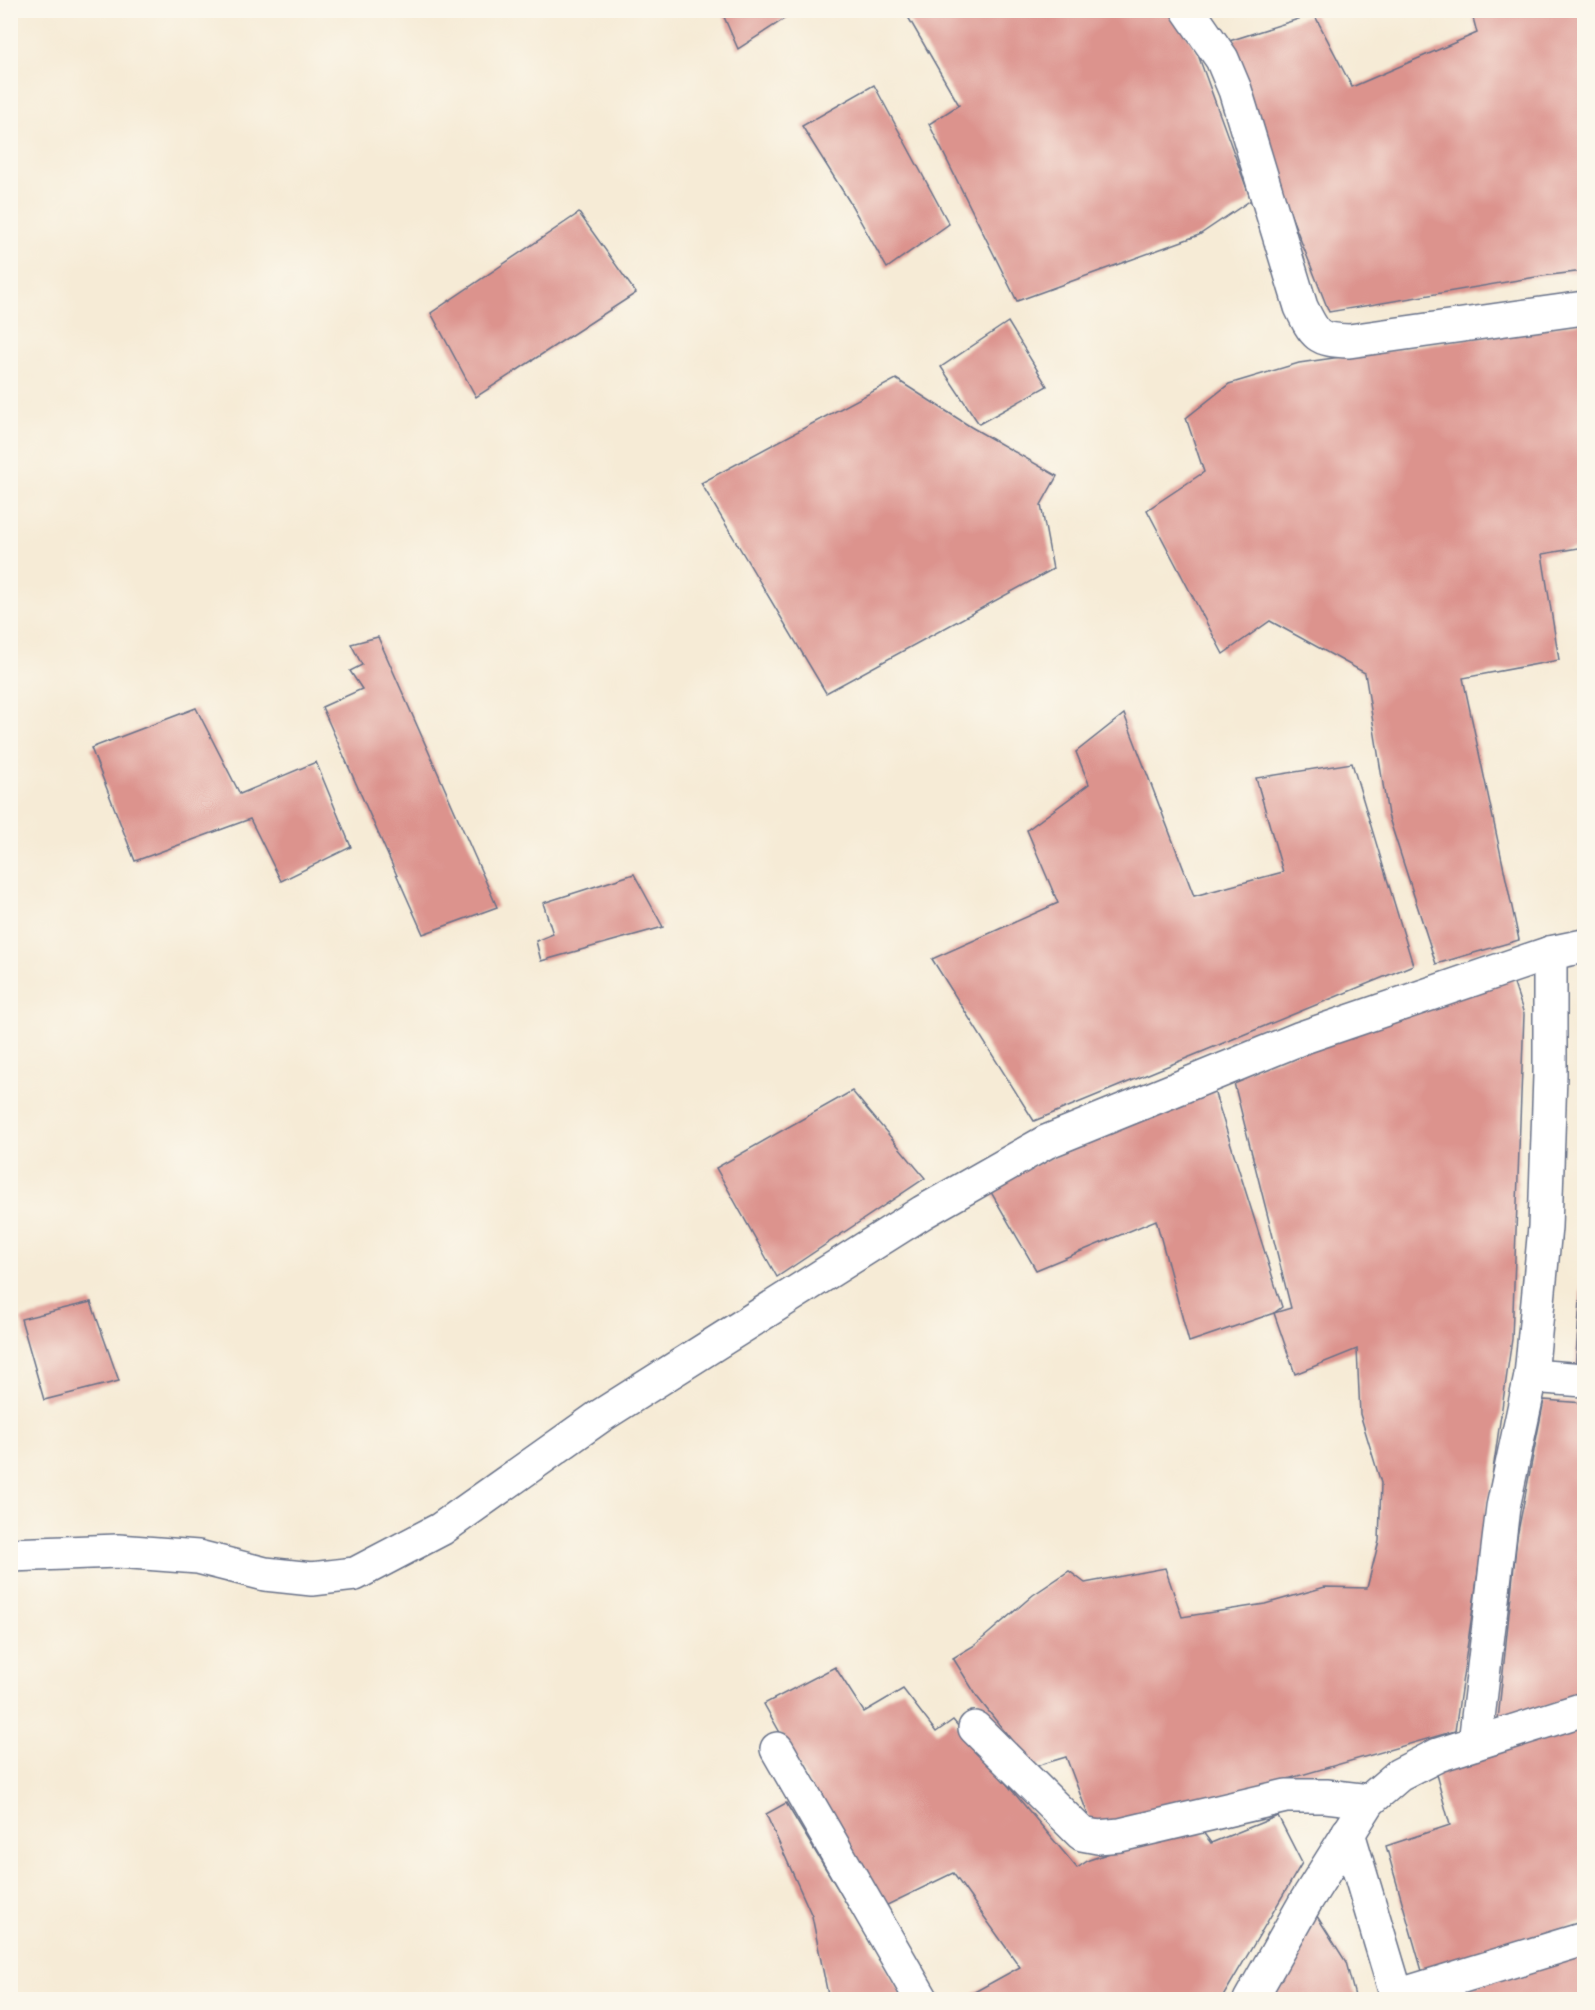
<svg xmlns="http://www.w3.org/2000/svg" width="1595" height="2010" viewBox="0 0 1595 2010" font-family="Vollkorn,serif">
<style>
.building{fill:#dc938d}
.lines{fill:none;stroke-linecap:round;stroke-linejoin:round}
.street-casing{stroke:#687188;stroke-width:36}
.street{stroke:#fff;stroke-width:33}
</style>
<rect width="100%" height="100%" fill="#fbf7ec"/>
<filter id="ink" filterUnits="userSpaceOnUse"><feTurbulence type="fractalNoise" baseFrequency=".0167" numOctaves="2"/><feDisplacementMap in="SourceGraphic" scale="12" xChannelSelector="R" yChannelSelector="G"/><feConvolveMatrix kernelMatrix="1 2 1 2 8 2 1 2 1" color-interpolation-filters="sRGB"/></filter>
<filter id="wash" filterUnits="userSpaceOnUse"><feTurbulence type="fractalNoise" baseFrequency=".008" numOctaves="4" result="noise"/><feDisplacementMap in="SourceGraphic" scale="24" xChannelSelector="R" yChannelSelector="G"/><feGaussianBlur stdDeviation="1.35" result="paint"/><feColorMatrix in="noise" values="0 0 0 0 0 0 0 0 0 0 0 0 0 0 0 0 0 1.4 0 .05"/><feComposite in="paint" operator="in"/></filter>
<g filter="url(#wash)">
<rect width="100%" height="100%" fill="#f6ebd6"/>
<g id="blocks">
<!-- building -->
<g class="building">
<path d="M721,10H798L738,49Z"/>
<path d="M904,10H1172L1197,52L1251,200L1199,235L1017,301L929,124L959,105Z"/>
<path d="M1471,10H1584V271L1542,276L1329,312L1223,43L1314,14L1352,87L1477,33Z"/>
<path d="M874,85L949,224L887,268L849,201L802,126Z"/>
<path d="M579,213L636,293L476,397L431,313Z"/>
<path d="M1008,322L1047,386L979,424L941,367Z"/>
<path d="M1584,322V547L1542,554L1559,660L1463,678L1519,940L1436,964L1388,815L1365,673L1270,621L1223,654L1147,510L1204,472L1186,418L1229,384L1299,363Z"/>
<path d="M896,379L971,427L1057,476L1041,505L1053,569L826,693L701,483Z"/>
<path d="M378,637L497,907L423,934L322,707L362,689L350,671L362,665L351,644Z"/>
<path d="M196,708L240,794L316,762L351,847L281,881L250,819L135,861L91,748Z"/>
<path d="M1124,714L1194,896L1283,872L1256,778L1352,763L1413,965L1034,1121L932,959L1058,903L1027,830L1089,784L1076,752Z"/>
<path d="M634,874L663,927L541,961L536,941L553,934L543,903Z"/>
<path d="M1511,975L1524,1014L1512,1339L1455,1731L1256,1788L1093,1828L1066,1757L1033,1767L978,1698L953,1658L975,1645L1033,1595L1069,1571L1085,1583L1165,1568L1182,1617L1265,1604L1325,1587L1367,1588L1379,1541L1381,1483L1360,1414L1357,1349L1295,1374L1274,1313L1291,1308L1232,1075Z"/>
<path d="M1211,1081L1282,1307L1274,1313L1189,1342L1156,1220L1036,1270L988,1187Z"/>
<path d="M852,1091L925,1178L777,1277L716,1168Z"/>
<path d="M1583,1153H1584V1246L1580,1245Z"/>
<path d="M1583,1259H1584V1370H1575Z"/>
<path d="M91,1302L119,1381L44,1400L21,1319Z"/>
<path d="M1544,1400L1584,1403V1695L1498,1720L1517,1537Z"/>
<path d="M835,1667L864,1712L903,1689L936,1732L953,1720L1077,1868L1089,1860L1197,1824L1211,1843L1278,1816L1302,1863L1221,2000H960L1020,1967L953,1873L879,1909L764,1704Z"/>
<path d="M1584,1727V1922L1422,1971L1386,1846L1450,1825L1434,1767Z"/>
<path d="M786,1803L905,2000H829L812,1916L766,1814Z"/>
<path d="M1308,1902L1346,1962L1356,2000H1281L1262,1982Z"/>
<path d="M1584,1948V2000H1431Z"/>
</g>
</g>
</g>
<g filter="url(#ink)">
<use href="#blocks" fill-opacity="0" stroke="#687188" stroke-width="1.5"/>
<g class="lines">
<!-- street casing -->
<g class="street-casing">
<g id="street">
<path d="M1188,10L1222,59L1235,90L1301,307C1315,336 1317,340 1349,341L1584,308"/>
<path d="M1531,1376L1584,1380"/>
<path d="M10,1555L118,1551L198,1557L265,1574L312,1579L355,1574L441,1529L599,1417L923,1212L1046,1142L1301,1038L1550,953L1584,946"/>
<path d="M975,1728L1082,1834L1098,1837L1120,1835L1286,1796H1326L1369,1801"/>
<path d="M1475,1743L1503,1507L1531,1376L1545,1227L1550,1075V953"/>
<path d="M777,1749L922,2000"/>
<path d="M1348,1833L1398,2000"/>
<path d="M1397,1996L1584,1939"/>
<path d="M1250,2000L1306,1901L1369,1801L1399,1775L1438,1755L1584,1709"/>
</g>
</g>
<!-- street -->
<use href="#street" class="street"/>
</g>
</g>
<!-- margin -->
<rect width="1595" height="2010" fill="none" stroke="#fbf7ec" stroke-width="36"/>
</svg>
